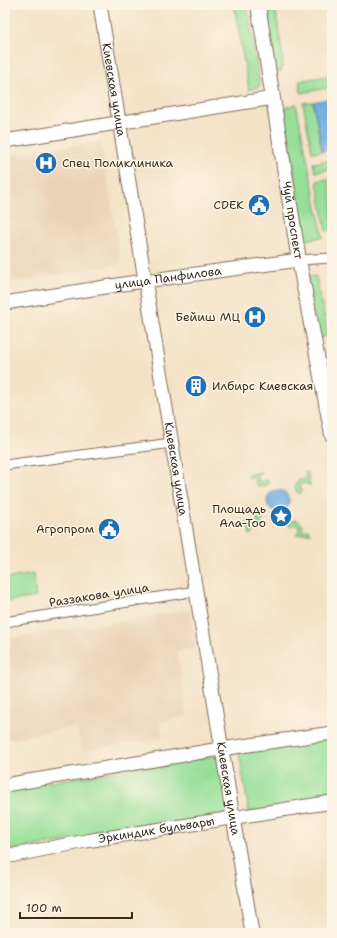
<svg xmlns="http://www.w3.org/2000/svg" width="337" height="938" viewBox="0 0 337 938" font-family="'Shantell Sans',sans-serif">
<style>
.built{fill:#ebd3b8}
.green{fill:#97df99;stroke:#69845c}
.water{fill:#70aee2;stroke:#566c80}
.lines{fill:none;stroke-linecap:round;stroke-linejoin:round}
.street-casing{stroke:#7c6a59;stroke-width:11}
.secondary-casing{stroke:#7c6a59;stroke-width:15}
.primary-casing{stroke:#7c6a59;stroke-width:16}
.street{stroke:#fff;stroke-width:9}
.secondary{stroke:#fff;stroke-width:13}
.primary{stroke:#fff;stroke-width:14}
.labels{text-anchor:middle;dominant-baseline:central;stroke-width:3;stroke-linejoin:round;paint-order:stroke}
.street-label{font-size:12px;fill:#3b2a1e;stroke:#fcf5e5}
.poi-label{font-size:12px;fill:#3b2a1e;stroke:#fcf5e5;text-anchor:end}
</style>
<rect width="100%" height="100%" fill="#fcf5e5"/>
<filter id="ink" filterUnits="userSpaceOnUse"><feTurbulence type="fractalNoise" baseFrequency=".025" numOctaves="2"/><feDisplacementMap in="SourceGraphic" scale="8" xChannelSelector="R" yChannelSelector="G"/><feConvolveMatrix kernelMatrix="1 2 1 2 8 2 1 2 1" color-interpolation-filters="sRGB"/></filter>
<filter id="wash" filterUnits="userSpaceOnUse"><feTurbulence type="fractalNoise" baseFrequency=".012" numOctaves="4" result="noise"/><feDisplacementMap in="SourceGraphic" scale="16" xChannelSelector="R" yChannelSelector="G"/><feGaussianBlur stdDeviation="0.9" result="paint"/><feColorMatrix in="noise" values="0 0 0 0 0 0 0 0 0 0 0 0 0 0 0 0 0 1.4 0 .05"/><feComposite in="paint" operator="in"/></filter>
<g filter="url(#wash)">
<rect width="100%" height="100%" fill="#f4e2c7"/>
<!-- built -->
<g class="built">
<path d="M101,141L121,264L5,283V156Z"/>
<path d="M190,610L196,648L177,651L187,716L160,722L163,738L81,751L77,726L5,740V639Z"/>
</g>
<!-- green -->
<g class="green">
<path d="M234,5H247L260,86L249,90Z"/>
<path d="M267,5H275L283,59L281,72L276,71Z"/>
<path d="M332,75V87L301,93L299,81Z"/>
<path d="M313,102L322,151L312,152L303,103Z"/>
<path d="M296,104L323,237L305,240L285,115L286,107Z"/>
<path d="M332,160V169L315,172L313,163Z"/>
<path d="M328,179L332,202V230L326,231L317,181Z"/>
<path d="M316,276L328,336L318,338L307,277Z"/>
<path d="M261,472L258,476L259,481L261,482L266,480L269,482L266,485L260,487L255,483L254,475L250,478L247,474Z"/>
<path d="M305,473H308L310,486L306,483L301,484L299,487L302,491L300,494L296,491L295,485L299,480L307,479L304,475Z"/>
<path d="M258,513L261,516L262,522L259,527L251,528L254,533L250,535L247,521L251,524L256,523L258,521L256,516Z"/>
<path d="M297,520L302,524L303,532L308,529L310,533L296,535L299,531L298,526L296,524L291,527L288,525L291,521Z"/>
<path d="M33,574L36,597L5,602V579Z"/>
<path d="M332,738V799L249,812L239,752Z"/>
<path d="M221,755L230,815L5,851V789Z"/>
</g>
<!-- water -->
<g class="water">
<path d="M332,98V149L322,151L313,102Z"/>
<circle cx="278" cy="501" r="11"/>
</g>
</g>
<g filter="url(#ink)">
<g class="lines">
<!-- street casing -->
<g class="street-casing">
<g id="street">
<path d="M299,260L332,258"/>
<path d="M5,465L172,443"/>
<path d="M5,622L196,591"/>
</g>
</g>
<!-- secondary casing -->
<g class="secondary-casing">
<g id="secondary">
<path id="s1" d="M100,5L252,933"/>
<path d="M5,141L273,98"/>
<path id="s2" d="M5,303L130,283L299,260"/>
<path d="M5,785L214,750L332,733"/>
<path id="s3" d="M5,857L86,841L332,802"/>
</g>
</g>
<!-- primary casing -->
<g class="primary-casing">
<g id="primary">
<path id="s4" d="M258,5L299,260L332,435"/>
</g>
</g>
<!-- street -->
<use href="#street" class="street"/>
<!-- secondary -->
<use href="#secondary" class="secondary"/>
<!-- primary -->
<use href="#primary" class="primary"/>
</g>
</g>
<!-- icons -->
<defs>
<g id="hospital-disc" transform="scale(1.15)"><circle r="9.5" fill="#1f6fb2" stroke="#fcf5e5"/><path d="M-5-5h3v3.5h4V-5h3V5h-3V1.5h-4V5h-3Z" fill="#fff"/></g>
<g id="civic-disc" transform="scale(1.15)"><circle r="9.5" fill="#1f6fb2" stroke="#fcf5e5"/><path d="M-.6-6.5H3V-4.5H.6V-3L4-1V1h2V6H-6V1h2V-1L-.6-3ZM-1.2 2.5V6h2.4V2.5Z" fill="#fff"/></g>
<g id="building-disc" transform="scale(1.15)"><circle r="9.5" fill="#1f6fb2" stroke="#fcf5e5"/><path d="M-4-6H4V6H1V3H-1V6H-4ZM-2.5-4.3h1.7v1.8h-1.7ZM.8-4.3h1.7v1.8H.8ZM-2.5-1h1.7V.8h-1.7ZM.8-1h1.7V.8H.8Z" fill="#fff"/></g>
<g id="sight-disc" transform="scale(1.15)"><circle r="9.5" fill="#1f6fb2" stroke="#fcf5e5"/><path d="M0-6L1.8-2.2L6-1.7L2.9 1.2L3.7 5.4L0 3.3L-3.7 5.4L-2.9 1.2L-6-1.7L-1.8-2.2Z" fill="#fff"/></g>
</defs>
<g fill-rule="evenodd">
<use href="#hospital-disc" x="46" y="163"/>
<use href="#civic-disc" x="259" y="205"/>
<use href="#hospital-disc" x="255" y="317"/>
<use href="#building-disc" x="196" y="386"/>
<use href="#sight-disc" x="281" y="516"/>
<use href="#civic-disc" x="109" y="529"/>
</g>
<g class="labels">
<!-- street labels -->
<g class="street-label">
<text stroke="none"><textPath href="#s1" startOffset="86">Киевская улица</textPath></text>
<text stroke="none"><textPath href="#s4" startOffset="218">Чуй проспект</textPath></text>
<text stroke="none"><textPath href="#s2" startOffset="165">улица Панфилова</textPath></text>
<text stroke="none"><textPath href="#s1" startOffset="470">Киевская улица</textPath></text>
<text transform="translate(99 595) rotate(-9)">Раззакова улица</text>
<text stroke="none"><textPath href="#s1" startOffset="794">Киевская улица</textPath></text>
<text stroke="none"><textPath href="#s3" startOffset="154">Эркиндик бульвары</textPath></text>
</g>
<!-- poi labels -->
<g class="poi-label">
<text x="62" y="163" text-anchor="start">Спец Поликлиника</text>
<text x="244" y="205">CDEK</text>
<text x="240" y="317">Бейиш МЦ</text>
<text x="212" y="386" text-anchor="start">Илбирс Киевская</text>
<text x="266" y="509">Площадь<tspan x="266" dy="14">Ала-Тоо</tspan></text>
<text x="94" y="529">Агропром</text>
</g>
</g>
<!-- margin -->
<rect width="337" height="938" fill="none" stroke="#fcf5e5" stroke-width="20"/>
<!-- scale -->
<path d="M20 912v6h112v-6" fill="none" stroke="#3b2a1e" stroke-width="2"/>
<text x="26" y="912" font-size="12" fill="#3b2a1e" stroke="#fcf5e5" stroke-width="3" paint-order="stroke">100 m</text>
</svg>
